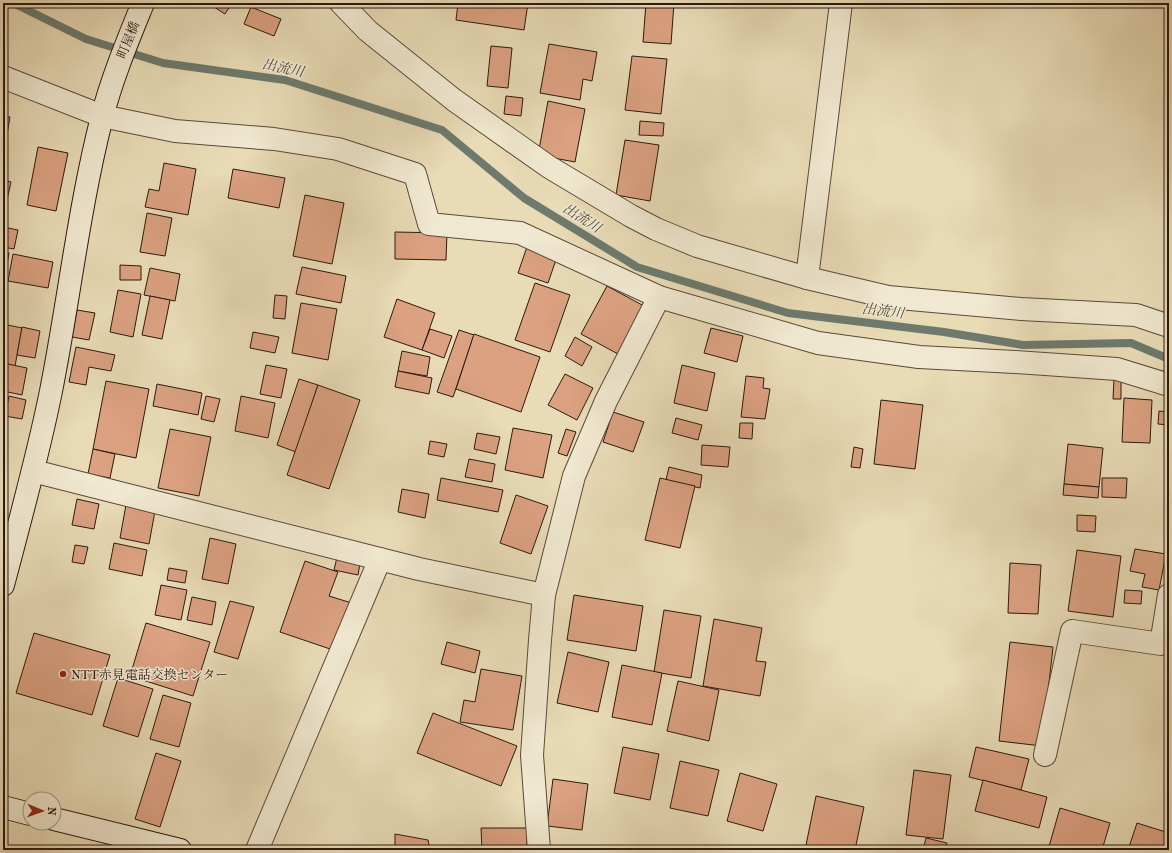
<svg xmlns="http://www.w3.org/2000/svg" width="1172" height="853" viewBox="0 0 1172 853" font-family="'IM FELL French Canon','Noto Serif JP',serif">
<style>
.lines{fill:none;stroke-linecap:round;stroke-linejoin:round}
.stream{stroke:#6d7a6d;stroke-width:8}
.building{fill:#dba181;stroke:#2c1911}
.street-casing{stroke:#5b4a3a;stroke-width:24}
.secondary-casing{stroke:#2c1911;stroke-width:24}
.street{stroke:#f0e8d0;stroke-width:22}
.secondary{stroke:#f0e8d0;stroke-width:22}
.poi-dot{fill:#8f2418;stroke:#f0e8d0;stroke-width:1.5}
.labels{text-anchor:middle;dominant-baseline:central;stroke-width:3;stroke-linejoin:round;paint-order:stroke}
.street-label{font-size:13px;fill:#2c1911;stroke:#f0e8d0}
.poi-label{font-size:13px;fill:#2c1911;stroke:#f0e8d0;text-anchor:start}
.water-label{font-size:14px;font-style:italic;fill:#4c4a3f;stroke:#f0e8d0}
</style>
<rect width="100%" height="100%" fill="#e8dbb6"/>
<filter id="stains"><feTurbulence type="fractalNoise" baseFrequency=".005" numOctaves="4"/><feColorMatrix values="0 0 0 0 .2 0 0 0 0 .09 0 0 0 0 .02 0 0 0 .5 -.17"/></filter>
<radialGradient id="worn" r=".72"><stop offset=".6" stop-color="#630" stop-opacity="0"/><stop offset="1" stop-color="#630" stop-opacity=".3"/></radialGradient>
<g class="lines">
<!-- stream -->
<path class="stream" d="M13,3L86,39L163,63L285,80L442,130L524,198L637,267L788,313L944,332L1023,345L1131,343L1169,359"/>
</g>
<!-- building -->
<g class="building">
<path d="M208,3H232L225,14Z"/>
<path d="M458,3H528L524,30L456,20Z"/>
<path d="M646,3H674L671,44L643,42Z"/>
<path d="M251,7L281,19L274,36L244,24Z"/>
<path d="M549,44L597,52L592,81L583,79L580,100L540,93Z"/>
<path d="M491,46L512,48L508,88L487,86Z"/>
<path d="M632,56L667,59L661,114L625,110Z"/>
<path d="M506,96L523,98L521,116L504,114Z"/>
<path d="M548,101L585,109L575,162L538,155Z"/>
<path d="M3,116L10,117L6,140L3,139Z"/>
<path d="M640,121L664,123L663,136L639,135Z"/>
<path d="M625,140L659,145L650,201L616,195Z"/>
<path d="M38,147L68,153L56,211L27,205Z"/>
<path d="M164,163L196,169L188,215L145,207L149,189L159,191Z"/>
<path d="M233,169L285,178L279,208L228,198Z"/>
<path d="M3,180L11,182L6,204L3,203Z"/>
<path d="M305,195L344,203L332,264L293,256Z"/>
<path d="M147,213L172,218L165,256L140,252Z"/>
<path d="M3,227L18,230L14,249L3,247Z"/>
<path d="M395,232L447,233L446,260L395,259Z"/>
<path d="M528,244L558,254L548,283L518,273Z"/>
<path d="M3,252L9,253L5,276H3Z"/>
<path d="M13,254L53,262L48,288L8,281Z"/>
<path d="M120,265L141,266V280H120Z"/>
<path d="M302,267L346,276L341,303L296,294Z"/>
<path d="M150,268L180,274L175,301L144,295Z"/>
<path d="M535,283L570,295L550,352L515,340Z"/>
<path d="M607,286L644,306L618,354L581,334Z"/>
<path d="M118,290L141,294L133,337L110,332Z"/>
<path d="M275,295L287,296L285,319L273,318Z"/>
<path d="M150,296L170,300L162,339L142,335Z"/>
<path d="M397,299L435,313L422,350L384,337Z"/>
<path d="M301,303L337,309L328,360L292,353Z"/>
<path d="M77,310L95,313L89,340L72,337Z"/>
<path d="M3,324L22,328L15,366L3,363Z"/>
<path d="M22,327L40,331L35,358L17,355Z"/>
<path d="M711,328L743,336L737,362L704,353Z"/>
<path d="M430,329L452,336L444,358L422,350Z"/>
<path d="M459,330L474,335L453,397L437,392Z"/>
<path d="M253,332L279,337L275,353L250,348Z"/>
<path d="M474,334L540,357L521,412L456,389Z"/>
<path d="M575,337L592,347L582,366L565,356Z"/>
<path d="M76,347L115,355L111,371L89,367L86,385L69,382Z"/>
<path d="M402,351L430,357L427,376L398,371Z"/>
<path d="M3,363L27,368L22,395L3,391Z"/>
<path d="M266,365L287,369L281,398L260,394Z"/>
<path d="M682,365L715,373L707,411L674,403Z"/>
<path d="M398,371L432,378L429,394L395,387Z"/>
<path d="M565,374L593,388L577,420L548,405Z"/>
<path d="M746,376L764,378L763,388L770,389L765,419L741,417Z"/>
<path d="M299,379L318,385L296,452L277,445Z"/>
<path d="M1114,379L1121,380V399H1113Z"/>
<path d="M106,381L149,389L136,458L93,449Z"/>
<path d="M157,384L202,393L198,415L153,406Z"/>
<path d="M318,385L360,400L329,489L287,475Z"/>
<path d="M9,396L26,400L22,419L5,416Z"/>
<path d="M206,396L220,399L214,422L201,419Z"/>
<path d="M241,396L275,403L268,438L235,431Z"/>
<path d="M1124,398L1152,400L1150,443L1122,442Z"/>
<path d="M881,400L923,405L915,469L874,464Z"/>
<path d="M1159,411L1169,412V425L1158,424Z"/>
<path d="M613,412L644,422L633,452L603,442Z"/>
<path d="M676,418L702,425L698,440L672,433Z"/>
<path d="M740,423H753L752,439L739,438Z"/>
<path d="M513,428L552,435L543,478L505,470Z"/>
<path d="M170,429L211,437L199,496L158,488Z"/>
<path d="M566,429L576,432L567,456L558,453Z"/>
<path d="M477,433L500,437L496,454L474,449Z"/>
<path d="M430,441L447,444L444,457L428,454Z"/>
<path d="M1068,444L1103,448L1099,487L1064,484Z"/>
<path d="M702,445L730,447L728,467L701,465Z"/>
<path d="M854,447L863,449L860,468L851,467Z"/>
<path d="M93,449L115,454L110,478L88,474Z"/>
<path d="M469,459L495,464L492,482L465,477Z"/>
<path d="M669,467L702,475L700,488L666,480Z"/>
<path d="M441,478L503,490L498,512L437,500Z"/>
<path d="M660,478L695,486L680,548L645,540Z"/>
<path d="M1102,478H1127L1126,498L1102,497Z"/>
<path d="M1064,484L1099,487L1098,498L1063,495Z"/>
<path d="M402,489L429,494L425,518L398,512Z"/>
<path d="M516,495L548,506L531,554L500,543Z"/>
<path d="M77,499L99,504L94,529L72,525Z"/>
<path d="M126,505L155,511L149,544L120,538Z"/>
<path d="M1077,515L1096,516L1095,532L1077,531Z"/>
<path d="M210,538L236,544L228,584L202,579Z"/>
<path d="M114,543L147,550L142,576L109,569Z"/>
<path d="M75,545L88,547L84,564L72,562Z"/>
<path d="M1135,549L1166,554L1159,590L1142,587L1145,574L1130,571Z"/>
<path d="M1077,550L1121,556L1113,617L1068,611Z"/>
<path d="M338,553L361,558L358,575L334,570Z"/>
<path d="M305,561L338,572L329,596L355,604L339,652L280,632Z"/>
<path d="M1010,563L1041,565L1038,614L1008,613Z"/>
<path d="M169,568L187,571L185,583L167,580Z"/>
<path d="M161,585L187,590L181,620L155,615Z"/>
<path d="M1125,590L1142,591L1141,604L1124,603Z"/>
<path d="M574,595L643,606L636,651L567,640Z"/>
<path d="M192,597L216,602L212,625L187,620Z"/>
<path d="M230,601L254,607L238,659L214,652Z"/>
<path d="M664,610L701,616L691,678L654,672Z"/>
<path d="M714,619L762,628L756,661L766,662L760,696L703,686Z"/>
<path d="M146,623L210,642L193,696L130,676Z"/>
<path d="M34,633L110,655L92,715L16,693Z"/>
<path d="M447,642L480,651L475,673L441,664Z"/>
<path d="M1010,642L1053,647L1042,746L999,741Z"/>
<path d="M568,652L609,662L598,712L557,703Z"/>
<path d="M622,665L662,673L652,725L612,717Z"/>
<path d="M481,669L522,676L513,730L460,722L464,700L475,702Z"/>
<path d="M118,678L153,689L138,737L103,726Z"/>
<path d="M678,681L719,690L709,741L667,731Z"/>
<path d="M163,695L191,703L179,747L150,739Z"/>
<path d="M433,713L517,746L501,786L417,753Z"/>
<path d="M623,747L659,754L650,800L614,793Z"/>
<path d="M976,747L1029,759L1021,790L969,777Z"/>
<path d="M156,753L181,761L160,827L135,819Z"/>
<path d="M680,761L719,770L708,816L670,808Z"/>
<path d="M914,770L951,775L943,839L906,835Z"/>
<path d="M740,773L777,784L763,831L727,821Z"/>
<path d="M553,779L588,784L582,830L547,826Z"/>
<path d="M983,780L1047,797L1039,828L975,811Z"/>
<path d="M816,796L864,807L855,850H805Z"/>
<path d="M1060,808L1110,823L1102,850H1048Z"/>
<path d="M1137,823L1169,833V850H1128Z"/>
<path d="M481,828H527V850H482Z"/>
<path d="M395,834L428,840L430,850H395Z"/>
<path d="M926,838L947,843L945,850H923Z"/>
</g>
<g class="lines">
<!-- street casing -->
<g class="street-casing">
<g id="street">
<path d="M341,3L368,31L454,100L549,167L631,216L656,229L697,246L807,278L888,297L1021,309L1136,315L1169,326"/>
<path d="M3,77L102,116L175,131L274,139L338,149L415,174L429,224L520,233L659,297L818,343L919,357L1015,362L1117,369L1169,385"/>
<path d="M807,278L841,3"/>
<path d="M33,471L419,569L544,595"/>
<path d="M1045,755L1072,631L1161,644L1169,595"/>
<path d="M257,850L380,559"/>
<path d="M539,850L532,755L540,640L544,595L574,476L606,401L659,297"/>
</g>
</g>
<!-- secondary casing -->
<g class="secondary-casing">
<g id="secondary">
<path d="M3,585C20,520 38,456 51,391C69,300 79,207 102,117C112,78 128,40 143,3"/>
<path d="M3,807L30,814"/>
<path d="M54,819L180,850"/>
</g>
</g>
<!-- street -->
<use href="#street" class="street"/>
<!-- secondary -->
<use href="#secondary" class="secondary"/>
</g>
<!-- markers -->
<circle class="poi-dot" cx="63" cy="674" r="4"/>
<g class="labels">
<!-- street labels -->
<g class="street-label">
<text transform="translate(128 40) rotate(-68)">町屋橋</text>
</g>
<!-- poi labels -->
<g class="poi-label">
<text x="71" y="674">NTT赤見電話交換センター</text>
</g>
<!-- water labels -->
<g class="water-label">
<text transform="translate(283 68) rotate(12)">出流川</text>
<text transform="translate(582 218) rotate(32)">出流川</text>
<text transform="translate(883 311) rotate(7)">出流川</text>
</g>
</g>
<!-- margin -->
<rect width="1172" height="853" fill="none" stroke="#e8dbb6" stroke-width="16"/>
<rect x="4" y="4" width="1164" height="845" fill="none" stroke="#2c1911" stroke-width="2"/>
<rect x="8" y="8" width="1156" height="837" fill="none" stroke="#2c1911"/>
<!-- north arrow -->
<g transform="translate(42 811) rotate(92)"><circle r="19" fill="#f0e8d0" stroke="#a29584"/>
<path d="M0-3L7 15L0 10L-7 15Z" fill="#8f2418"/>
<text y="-6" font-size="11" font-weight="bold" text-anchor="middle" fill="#2c1911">N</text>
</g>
<rect width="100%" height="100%" filter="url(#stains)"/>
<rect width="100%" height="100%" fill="url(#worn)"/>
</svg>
